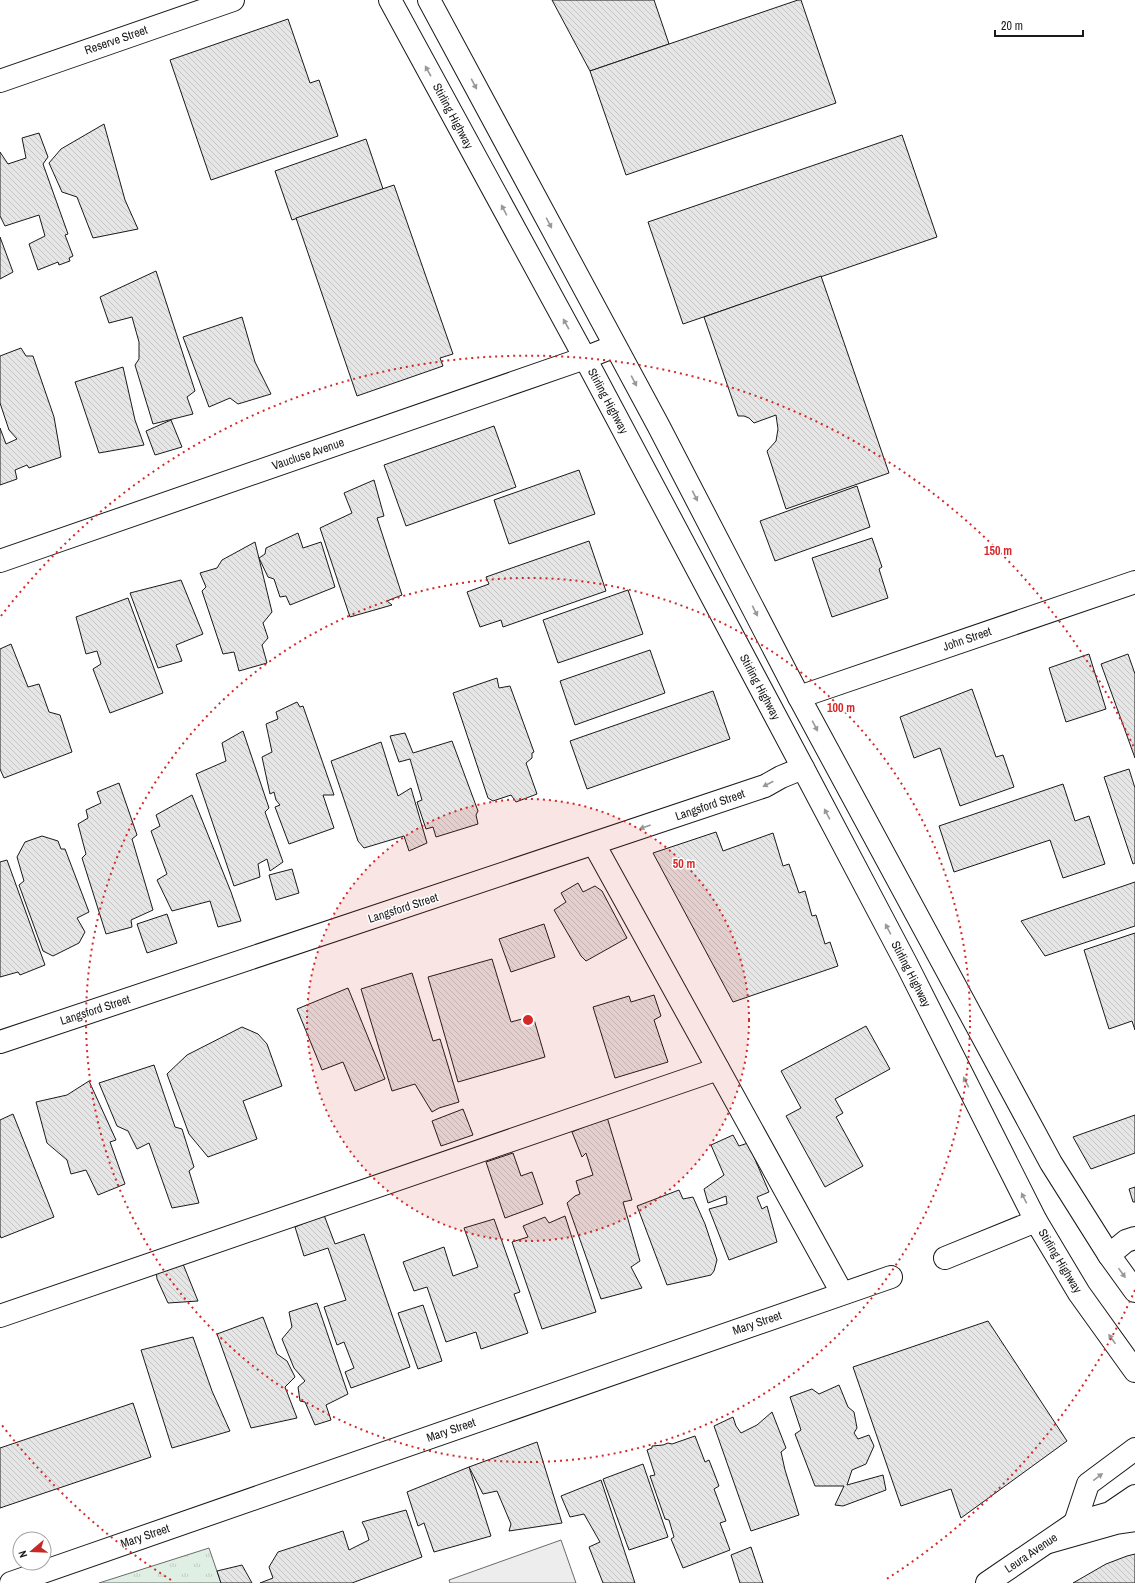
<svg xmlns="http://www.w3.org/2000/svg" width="1135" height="1583" viewBox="0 0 1135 1583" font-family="'Archivo Narrow',sans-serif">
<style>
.park{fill:url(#park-tufts);stroke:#6a6a6a}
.parking{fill:#ededed;stroke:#6a6a6a}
.building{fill:url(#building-back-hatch);stroke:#1a1a1a}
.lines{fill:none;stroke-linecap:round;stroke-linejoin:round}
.minor-casing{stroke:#1a1a1a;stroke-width:24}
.major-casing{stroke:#1a1a1a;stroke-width:24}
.highway-casing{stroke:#1a1a1a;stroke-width:24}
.minor{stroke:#fff;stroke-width:22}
.major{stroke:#fff;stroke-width:22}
.highway{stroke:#fff;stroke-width:22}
.oneway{fill:#989898}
.ring{fill:none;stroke:#d62828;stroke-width:2;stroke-dasharray:2 4}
.labels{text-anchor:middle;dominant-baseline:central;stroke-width:3;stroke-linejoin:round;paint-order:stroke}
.street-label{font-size:12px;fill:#1a1a1a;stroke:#fff}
.centre{fill:#d62828;stroke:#fff;stroke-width:2}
.ring-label{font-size:12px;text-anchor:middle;font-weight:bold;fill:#d62828;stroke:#fff;stroke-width:3;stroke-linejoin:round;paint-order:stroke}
</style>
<defs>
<pattern id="park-tufts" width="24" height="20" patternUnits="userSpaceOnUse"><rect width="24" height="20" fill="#e0efe3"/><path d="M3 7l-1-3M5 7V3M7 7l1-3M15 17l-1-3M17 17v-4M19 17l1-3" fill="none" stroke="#c0ccc2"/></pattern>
<pattern id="building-back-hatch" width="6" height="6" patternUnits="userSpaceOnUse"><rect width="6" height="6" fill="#e6e6e6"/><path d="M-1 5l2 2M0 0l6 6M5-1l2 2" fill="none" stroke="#c5c5c5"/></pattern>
</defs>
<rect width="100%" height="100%" fill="#fff"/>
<!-- park -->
<path class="park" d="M209,1548L221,1583H99Z"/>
<!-- parking -->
<path class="parking" d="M561,1540L576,1583H450L449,1580Z"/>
<!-- building -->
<g class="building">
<path d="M552,0H654L669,44L590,71Z"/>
<path d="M798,0H801L836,103L626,175L590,71Z"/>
<path d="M288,19L310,83L319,80L338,136L211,180L170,60Z"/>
<path d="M104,124L125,200L138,229L93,238L77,197L62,192L49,163L61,149Z"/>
<path d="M39,133L48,157L43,164L68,234L65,235L73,256L69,258L70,261L59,265L58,262L38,270L29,244L45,236L39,215L5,226L0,216V152L8,164L26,158L22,138Z"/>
<path d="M902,135L937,237L683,324L648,222Z"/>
<path d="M366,139L383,189L292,220L275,171Z"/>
<path d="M394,185L453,354L440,358L443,366L357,396L296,218Z"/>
<path d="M0,237L13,272L0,279Z"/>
<path d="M156,271L195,391L187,397L193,414L153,424L135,365L139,359V342L132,317L109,323L100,297Z"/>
<path d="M821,276L889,473L786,509L767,451L776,441L778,429L776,415L754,423L749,418L744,416H738L704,317Z"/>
<path d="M242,317L255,362L271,394L238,404L230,398L209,407L183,337Z"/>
<path d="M21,348L26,356H33L54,417L61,457L29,468L27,465L15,470L17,479L0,485V428L6,444L17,439L9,430L0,403V356Z"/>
<path d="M123,367L135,420L144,445L99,453L75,382Z"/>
<path d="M171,420L182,447L155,455L146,431Z"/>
<path d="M494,426L516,487L406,526L384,465Z"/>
<path d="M579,470L595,514L509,544L494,500Z"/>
<path d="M374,480L384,516L377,518L402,595L387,601L392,605L350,617L320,528L352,513L344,493Z"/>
<path d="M857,486L870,527L775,561L760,521Z"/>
<path d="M298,533L303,548L321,542L335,587L290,605L286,596L280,597L274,579L268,577L259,558L265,554L266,548Z"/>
<path d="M872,538L882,567L879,569L888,598L832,617L812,558Z"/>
<path d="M589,541L606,591L503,627L501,620L480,627L467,592L489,584L486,577Z"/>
<path d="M255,542L272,612L263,623L268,638L262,645L267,663L239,671L234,652L223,654L202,591L206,587L200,573L217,568L222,560Z"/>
<path d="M181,580L203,634L176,645L182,661L158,668L130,593Z"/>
<path d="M628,590L643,634L558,663L543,620Z"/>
<path d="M128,598L163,693L110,713L93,669L101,664L97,651L86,654L76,617Z"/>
<path d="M11,644L28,687L39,684L49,712L60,715L72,752L4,778L0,769V649Z"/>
<path d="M650,650L665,693L575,725L560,681Z"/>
<path d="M1089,654L1106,709L1066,722L1049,668Z"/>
<path d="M1128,654L1135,674V758L1101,664Z"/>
<path d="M497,678L499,688L510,686L534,752L532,753V758L526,763L537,794L516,802L511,795L493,801L488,798L453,693Z"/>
<path d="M972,689L996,757L1003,755L1014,787L960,806L940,748L914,758L900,717Z"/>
<path d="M713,691L730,739L587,789L570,741Z"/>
<path d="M297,702L300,707L303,706L334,795H323L334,828L289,844L275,807L280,805L276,800L274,792L270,794L262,757L272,752L266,724L278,719L276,712Z"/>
<path d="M243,731L269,808L265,812L283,862L270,871L267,859L258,864L260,877L234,886L196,774L226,761L222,743Z"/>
<path d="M405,733L413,753L452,741L478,811L476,815L478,824L436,837L433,827L426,829L417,802L422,800L410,759L399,762L390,736Z"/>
<path d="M381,742L398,796L411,788L427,843L409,851L404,836L364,848L358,841L331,761Z"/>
<path d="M1129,769L1135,788V863L1133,864L1104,777Z"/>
<path d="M119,783L137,835L132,839L153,910L131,920L132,927L106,934L82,858L86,854L78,824L88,818L86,810L101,803L97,792Z"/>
<path d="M1063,784L1075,821L1089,816L1105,864L1063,878L1050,840L954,872L939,826Z"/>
<path d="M192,795L231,892L241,921L218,927L210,901L172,911L157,880L167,874L151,831L160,826L156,815Z"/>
<path d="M716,832L723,851L773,833L783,866L789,864L799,893L805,891L812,916L816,915L825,944L830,942L838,966L733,1002L653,853Z"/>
<path d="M42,836L58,841L61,849H65L89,912L77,918L85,932L79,943L53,956L43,951L19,885L24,881L17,857L25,842Z"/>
<path d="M7,860L45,965L20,975L18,972L0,977V862Z"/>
<path d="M292,869L299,893L276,900L269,875Z"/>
<path d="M1135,882V926L1045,956L1021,921Z"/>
<path d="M578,883L583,892L595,886L602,891L627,938L586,961L581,956L554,910L566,902L561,893Z"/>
<path d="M167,914L177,943L147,953L137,924Z"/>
<path d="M544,924L555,957L511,972L499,939Z"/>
<path d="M1135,933V1030L1132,1021L1109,1029L1084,950Z"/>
<path d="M492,959L511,1022L533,1016L545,1057L458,1082L428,977Z"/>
<path d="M412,973L433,1041L440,1039L459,1102L439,1108L432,1112L415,1084L392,1091L361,989Z"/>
<path d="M348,988L385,1079L355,1091L343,1062L322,1070L297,1009Z"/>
<path d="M654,995L661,1016L654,1020L668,1062L615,1078L593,1007L629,996L631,1002Z"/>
<path d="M866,1026L890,1069L835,1099L843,1113L836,1117L863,1166L825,1187L786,1116L801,1108L781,1071Z"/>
<path d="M242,1027L258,1034L267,1044L282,1086L243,1101L257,1139L208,1157L189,1134L167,1074L187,1055Z"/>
<path d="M154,1065L175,1127L182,1129L194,1167L189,1171L199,1203L172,1208L149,1143L137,1149L128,1131L117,1126L99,1083Z"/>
<path d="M89,1081L116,1140L110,1142L125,1184L98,1195L86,1170L71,1174L67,1160L47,1143L36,1102L67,1095Z"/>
<path d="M463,1109L473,1135L441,1146L432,1121Z"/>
<path d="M13,1114L54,1217L1,1238L0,1235V1120Z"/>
<path d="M1135,1115V1153L1091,1169L1073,1137Z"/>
<path d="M607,1117L632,1200L623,1202L640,1261L631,1267L642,1288L601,1299L567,1203L575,1196L580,1194L576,1181L593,1175L586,1153L582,1157L572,1132Z"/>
<path d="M733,1135L739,1146L748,1143L769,1192L757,1197L762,1209L767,1206L777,1242L729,1260L709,1209L727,1204L726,1196L708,1203L704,1189L724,1175L711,1145Z"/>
<path d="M513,1153L521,1176L532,1172L543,1204L505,1218L486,1162Z"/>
<path d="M1135,1187V1202H1133L1129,1189Z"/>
<path d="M679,1190L683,1199L693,1197L705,1224L717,1260L714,1271L711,1275L667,1285L637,1206Z"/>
<path d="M324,1215L335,1244L364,1234L410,1367L351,1388L345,1372L354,1368L344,1342L337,1345L324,1307L346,1300L328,1248L304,1256L295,1227Z"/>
<path d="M565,1216L596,1312L542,1329L512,1242L528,1237L523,1226L545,1217L549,1223Z"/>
<path d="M494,1219L520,1292L514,1294L528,1333L481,1349L476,1332L446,1342L427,1287L414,1291L403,1262L444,1247L453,1276L478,1267L464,1228Z"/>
<path d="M183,1264L198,1301L168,1303L157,1279L156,1269Z"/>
<path d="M317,1303L348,1394L326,1405L331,1420L315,1425L305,1402L300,1401L298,1387L305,1381L294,1368L282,1339L292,1327L289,1312Z"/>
<path d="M423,1305L442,1361L418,1369L398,1313Z"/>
<path d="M263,1317L277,1354L287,1361L295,1377L285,1387L297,1418L251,1428L217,1334Z"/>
<path d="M988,1321L1067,1441L961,1518L951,1489L901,1506L853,1367Z"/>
<path d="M193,1337L212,1391L230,1431L172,1448L141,1350Z"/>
<path d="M839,1385L848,1407L854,1412L857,1428L854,1433L858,1439L869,1435L874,1446L866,1464L852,1470L847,1485L883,1475L886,1490L843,1506L835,1505L844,1486H815L795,1434L801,1430L790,1397L812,1389L819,1394Z"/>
<path d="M133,1403L151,1457L0,1508V1448Z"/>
<path d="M772,1412L786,1448L781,1452L785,1470L799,1515L751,1531L714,1426L733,1417L736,1426L741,1433L757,1425Z"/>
<path d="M695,1436L705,1462L709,1460L719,1486L714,1489L726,1521L720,1523L730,1550L683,1568L671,1539L674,1537L669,1520L665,1519L650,1476L655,1475L647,1450L652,1448V1446L663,1445L668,1443L672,1444Z"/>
<path d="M537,1442L562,1523L509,1531L511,1524L497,1491L483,1494L469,1467Z"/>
<path d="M643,1464L668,1537L629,1550L603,1479Z"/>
<path d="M469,1467L491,1536L434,1552L424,1523L418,1526L407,1492Z"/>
<path d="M601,1480L635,1583H603L589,1547L600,1542L584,1514L570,1517L561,1496Z"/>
<path d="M406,1510L422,1557L352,1583H260L273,1578L269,1567L278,1552L343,1531L349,1550L369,1540L366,1530L362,1522Z"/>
<path d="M751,1547L763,1583H740L731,1555Z"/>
<path d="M1135,1554V1583H1073L1106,1564L1127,1556Z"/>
<path d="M242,1565L252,1583H221L217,1571Z"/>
</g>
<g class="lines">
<!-- minor casing -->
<g class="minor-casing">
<g id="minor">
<path d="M0,81L233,0"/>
<path d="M0,561L585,358L615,346"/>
<path d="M799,697L1135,582"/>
<path d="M594,844L842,1293"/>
<path d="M0,1042L765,786L781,777L803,768"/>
<path d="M1109,1255L1126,1241L1135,1238"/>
<path d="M945,1258L1036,1221"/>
<path d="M0,1316L718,1069"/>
<path d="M11,1583L891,1277"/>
</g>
</g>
<!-- major casing -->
<g class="major-casing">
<g id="major">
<path d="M1075,1523L1088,1484L1135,1449"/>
<path d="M987,1583L1075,1523L1110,1513L1135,1496"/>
</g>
</g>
<!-- highway casing -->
<g class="highway-casing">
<g id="highway">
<path d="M390,0L585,358L803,768L907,965L1036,1221L1079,1293L1135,1371"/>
<path d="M429,0L658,425L799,697L1051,1163L1109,1255L1135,1291"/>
<path d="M1049,1542L1116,1523L1135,1520"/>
</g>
</g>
<!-- minor -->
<use href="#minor" class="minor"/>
<!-- major -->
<use href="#major" class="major"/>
<!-- highway -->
<use href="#highway" class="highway"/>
</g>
<!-- one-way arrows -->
<defs><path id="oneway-solid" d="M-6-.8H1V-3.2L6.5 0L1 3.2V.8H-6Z"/></defs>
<g class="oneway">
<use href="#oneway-solid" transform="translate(428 71) rotate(-119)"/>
<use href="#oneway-solid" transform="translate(474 84) rotate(62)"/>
<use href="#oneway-solid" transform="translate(504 210) rotate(-118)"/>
<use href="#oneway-solid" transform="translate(549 223) rotate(62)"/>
<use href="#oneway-solid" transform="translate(566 324) rotate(-119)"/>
<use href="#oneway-solid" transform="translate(634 381) rotate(62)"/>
<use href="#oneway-solid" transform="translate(695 496) rotate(63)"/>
<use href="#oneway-solid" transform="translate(755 611) rotate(63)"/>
<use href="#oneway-solid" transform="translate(815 726) rotate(62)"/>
<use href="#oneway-solid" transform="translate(768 784) rotate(152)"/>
<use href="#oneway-solid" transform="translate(827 814) rotate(-118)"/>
<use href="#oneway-solid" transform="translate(645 827) rotate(161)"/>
<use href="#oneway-solid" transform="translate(888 929) rotate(-118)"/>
<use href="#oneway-solid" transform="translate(966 1082) rotate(-117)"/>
<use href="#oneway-solid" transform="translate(1024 1198) rotate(-117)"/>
<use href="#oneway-solid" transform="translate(1122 1273) rotate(54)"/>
<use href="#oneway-solid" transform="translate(1112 1339) rotate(-126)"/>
<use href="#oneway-solid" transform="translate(1098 1477) rotate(-37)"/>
</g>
<!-- distance rings -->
<circle cx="528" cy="1020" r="221" fill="#d62828" fill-opacity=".12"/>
<g class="ring">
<circle cx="528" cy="1020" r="221"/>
<circle cx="528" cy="1020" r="442"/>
<path d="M1135 1290A664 664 0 0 1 885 1580M171 1580A664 664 0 0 1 1 1424M1 616A664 664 0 0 1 1135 750"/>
</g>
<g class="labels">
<!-- street labels -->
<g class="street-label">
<text transform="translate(116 40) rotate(-19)">Reserve Street</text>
<text transform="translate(453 116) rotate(62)">Stirling Highway</text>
<text transform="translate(608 401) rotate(62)">Stirling Highway</text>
<text transform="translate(308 454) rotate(-19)">Vaucluse Avenue</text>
<text transform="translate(967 639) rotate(-19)">John Street</text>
<text transform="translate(760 687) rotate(62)">Stirling Highway</text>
<text transform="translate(710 805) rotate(-19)">Langsford Street</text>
<text transform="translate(403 908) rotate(-18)">Langsford Street</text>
<text transform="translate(911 974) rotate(63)">Stirling Highway</text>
<text transform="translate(95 1010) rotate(-18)">Langsford Street</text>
<text transform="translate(1060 1261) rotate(59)">Stirling Highway</text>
<text transform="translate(757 1323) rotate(-19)">Mary Street</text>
<text transform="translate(451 1430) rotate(-19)">Mary Street</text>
<text transform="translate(145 1536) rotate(-19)">Mary Street</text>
<text transform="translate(1031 1553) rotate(-34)">Leura Avenue</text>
</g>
</g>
<circle cx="528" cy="1020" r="6" class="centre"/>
<g class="ring-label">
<text x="998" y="555">150 m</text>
<text x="841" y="712">100 m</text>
<text x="684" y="868">50 m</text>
</g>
<!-- north arrow -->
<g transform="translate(32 1551) rotate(251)"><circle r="19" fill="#ffffff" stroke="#a3a3a3"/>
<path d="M0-3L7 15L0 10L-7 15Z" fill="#c62828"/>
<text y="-6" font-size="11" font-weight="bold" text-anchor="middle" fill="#1a1a1a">N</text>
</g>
<!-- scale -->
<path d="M995 30v6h88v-6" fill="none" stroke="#1a1a1a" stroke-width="2"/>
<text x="1001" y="30" font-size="12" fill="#1a1a1a" stroke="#ffffff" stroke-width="3" paint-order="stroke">20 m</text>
</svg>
